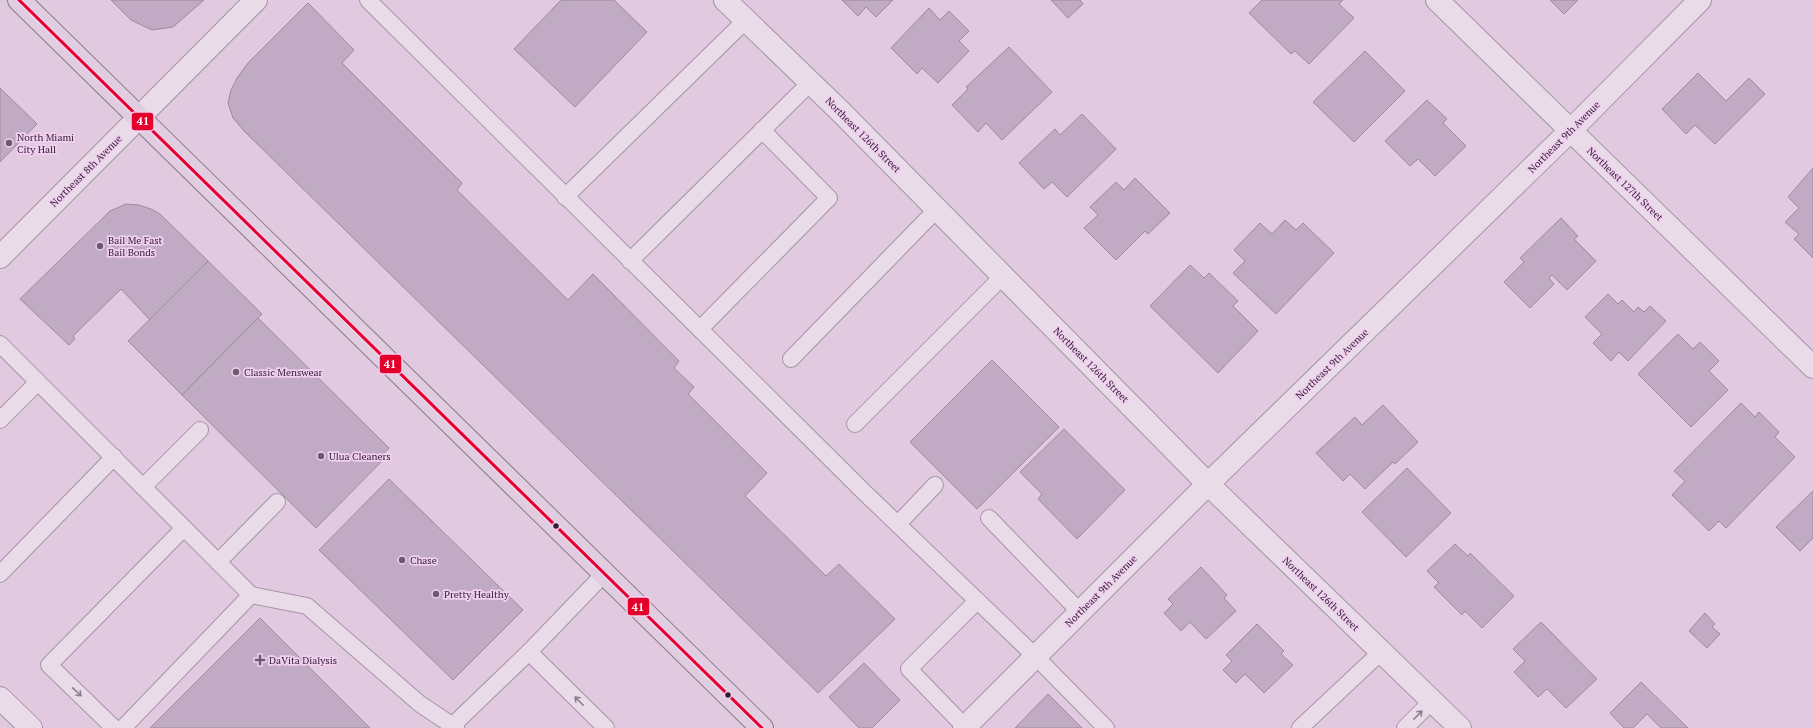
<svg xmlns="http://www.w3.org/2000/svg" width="1813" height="728" viewBox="0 0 1813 728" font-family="'PT Serif',serif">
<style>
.building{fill:#c1abc4;stroke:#9d8aa0}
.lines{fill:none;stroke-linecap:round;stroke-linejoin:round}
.lane-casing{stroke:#a494a5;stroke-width:18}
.street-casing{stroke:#a494a5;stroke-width:24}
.primary-casing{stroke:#8a7a8b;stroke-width:24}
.lane{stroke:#eadbe8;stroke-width:16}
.street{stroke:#eadbe8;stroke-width:22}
.primary{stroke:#e0cde0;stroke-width:22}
.bus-1-casing{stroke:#f2d0f0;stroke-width:6}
.bus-1{stroke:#e4002b;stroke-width:3}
.oneway{stroke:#8c7c8e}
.poi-dot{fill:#6d5a70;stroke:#f2d0f0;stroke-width:1.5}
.bus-dot{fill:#2f1d33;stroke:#f2d0f0;stroke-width:1.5}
.labels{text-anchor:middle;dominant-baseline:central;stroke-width:3.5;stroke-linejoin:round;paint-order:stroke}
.street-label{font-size:10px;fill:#2f1d33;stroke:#f2d0f0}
.poi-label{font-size:10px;fill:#2f1d33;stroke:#f2d0f0;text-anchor:start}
.line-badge{stroke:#f2d0f0;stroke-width:1.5}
.badge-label{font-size:11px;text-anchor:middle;font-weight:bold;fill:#fff}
</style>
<rect width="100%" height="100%" fill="#e1cae0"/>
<!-- building -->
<g class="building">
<path d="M111,0H204L173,27L152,30L131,20Z"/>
<path d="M561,0H614L647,32L575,107L514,49Z"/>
<path d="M842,0H893L876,17L866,7L858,16Z"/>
<path d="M1051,0H1080L1083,4L1068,18Z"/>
<path d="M1262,0H1343L1339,4L1354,18L1309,64L1295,51L1291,54L1249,13Z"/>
<path d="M1550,0H1578L1564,14Z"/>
<path d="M308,3L354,50L342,63L462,183L457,190L568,300L593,274L679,361L674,368L694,387L688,394L767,473L745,496L826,576L839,564L895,619L818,693L245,132L233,118L228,103L231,90L237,78L248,63Z"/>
<path d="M929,8L940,20L949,11L969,31L959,41L969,51L938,83L922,68L917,74L891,48Z"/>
<path d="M1009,47L1052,92L1002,140L986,123L978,132L952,105L968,89L966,87Z"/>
<path d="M1365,51L1405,91L1354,142L1313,102Z"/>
<path d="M1698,73L1726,101L1749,78L1765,94L1715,144L1695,125L1686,134L1662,109Z"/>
<path d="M0,88L37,124L0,162Z"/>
<path d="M1427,100L1447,119L1443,123L1466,146L1435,176L1418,159L1410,166L1385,141Z"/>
<path d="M1082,114L1116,149L1067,197L1052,182L1044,189L1019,163L1055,129L1060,135Z"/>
<path d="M1813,168V258L1794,239L1799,234L1785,222L1799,208L1788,197Z"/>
<path d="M1135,178L1170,213L1148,234L1145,231L1116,260L1084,228L1098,215L1090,207L1116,182L1124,190Z"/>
<path d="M126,204L139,205L151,209L160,214L208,261L150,320L121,289L73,336L75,339L69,345L20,299L110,211Z"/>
<path d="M1561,218L1578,236L1574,239L1596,261L1567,290L1552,275L1549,278L1554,284L1530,308L1504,282L1524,262L1520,258Z"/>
<path d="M1285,220L1296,230L1303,223L1334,253L1276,314L1233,273L1245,261L1234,250L1260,223L1272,234Z"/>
<path d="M208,261L262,314L182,395L128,341Z"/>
<path d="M1190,265L1204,278L1209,273L1238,301L1233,306L1258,331L1218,373L1150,306Z"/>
<path d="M1608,294L1618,304L1622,300L1634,312L1638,307L1644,312L1650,306L1666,321L1628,361L1619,352L1611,361L1593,343L1602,334L1585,317Z"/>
<path d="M258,318L389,448L382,455L385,458L316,528L182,395Z"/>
<path d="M1678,334L1693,349L1700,342L1719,361L1709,371L1728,390L1691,427L1638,374Z"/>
<path d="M992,360L1059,427L977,509L910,442Z"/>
<path d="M1741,403L1755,417L1759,412L1779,432L1775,437L1795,457L1726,528L1719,521L1709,531L1672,495L1685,481L1674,471Z"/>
<path d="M1383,405L1418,442L1395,464L1393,462L1365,489L1350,474L1343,481L1316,453L1355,417L1362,425Z"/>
<path d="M1064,429L1125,490L1077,539L1038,499L1042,494L1020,472Z"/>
<path d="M1407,468L1451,513L1406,557L1362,512Z"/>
<path d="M389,479L523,610L453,680L319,550Z"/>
<path d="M1813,491V538L1800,551L1776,527Z"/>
<path d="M1455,544L1468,556L1470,553L1514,596L1482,628L1465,611L1462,615L1434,587L1439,583L1427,571Z"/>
<path d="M1201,567L1227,595L1224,598L1236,611L1206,639L1190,622L1181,631L1164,613L1173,604L1168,599Z"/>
<path d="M1705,613L1715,624L1712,627L1720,634L1707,648L1689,631Z"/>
<path d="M260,618L370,728H150Z"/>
<path d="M1541,622L1597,679L1566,708L1547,689L1538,697L1514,672L1525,661L1513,649Z"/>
<path d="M1257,624L1284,651L1281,654L1293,665L1264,693L1245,674L1236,683L1223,670L1232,661L1226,655Z"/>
<path d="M864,663L900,700L872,728H859L829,697Z"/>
<path d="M1641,682L1688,728H1661L1647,714L1633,728H1624L1610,713Z"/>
<path d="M1048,694L1082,728H1015Z"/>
</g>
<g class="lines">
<!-- lane casing -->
<g class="lane-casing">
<g id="lane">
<path d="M368,0L865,493L1035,656L1106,728"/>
<path d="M565,197L746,20"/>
<path d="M630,261L810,83"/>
<path d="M700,329L829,198L762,130"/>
<path d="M0,344L251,595L123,728"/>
<path d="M791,359L937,209"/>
<path d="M0,420L38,382"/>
<path d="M855,424L1003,276"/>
<path d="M143,487L200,430"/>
<path d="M989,518L1080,612"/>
<path d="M898,524L935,485"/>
<path d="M218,562L277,502"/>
<path d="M0,574L114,457"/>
<path d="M251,595L307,606L420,704L456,728"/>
<path d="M529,652L606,728"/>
<path d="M453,725L529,652L604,574"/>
<path d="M965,727L909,669L977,601"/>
<path d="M114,728L49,665L184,528"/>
<path d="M1300,728L1381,652"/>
<path d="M1405,728L1432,701"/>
</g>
</g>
<!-- street casing -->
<g class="street-casing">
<g id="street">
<path d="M725,0L840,111L1208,484L1460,728"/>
<path d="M1437,0L1813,367"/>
<path d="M0,257L256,0"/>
<path d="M0,698L31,728"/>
<path d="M964,728L1208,484L1570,131L1700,0"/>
</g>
</g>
<!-- primary casing -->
<g class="primary-casing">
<path id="primary" d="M19,0L762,728"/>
</g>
<!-- lane -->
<use href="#lane" class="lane"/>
<!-- street -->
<use href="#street" class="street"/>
<!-- primary -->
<use href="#primary" class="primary"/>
<!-- bus-1 casing -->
<g class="bus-1-casing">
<path id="bus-1" d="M19,0L762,728"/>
</g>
<!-- bus-1 -->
<use href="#bus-1" class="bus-1"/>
</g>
<!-- one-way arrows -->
<defs><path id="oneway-shaft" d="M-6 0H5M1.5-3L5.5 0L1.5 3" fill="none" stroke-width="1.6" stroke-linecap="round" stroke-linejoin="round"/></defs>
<g class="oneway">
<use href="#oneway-shaft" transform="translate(77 692) rotate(44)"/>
<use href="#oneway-shaft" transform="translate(579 701) rotate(-135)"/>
<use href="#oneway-shaft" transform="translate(1418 715) rotate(-45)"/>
</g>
<!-- markers -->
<g class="poi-dot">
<circle cx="9" cy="143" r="4"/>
<circle cx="100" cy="246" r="4"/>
<circle cx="236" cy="372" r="4"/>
<circle cx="321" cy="456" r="4"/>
<circle cx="402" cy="560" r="4"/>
<circle cx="436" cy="594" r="4"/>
<path d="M258 654h4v4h4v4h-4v4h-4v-4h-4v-4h4z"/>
</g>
<g class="bus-dot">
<circle cx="556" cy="526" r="3.5"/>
<circle cx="728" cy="695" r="3.5"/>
</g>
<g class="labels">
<!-- street labels -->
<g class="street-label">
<text transform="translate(863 135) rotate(45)">Northeast 126th Street</text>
<text transform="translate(1564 137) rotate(-45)">Northeast 9th Avenue</text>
<text transform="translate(86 171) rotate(-45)">Northeast 8th Avenue</text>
<text transform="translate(1625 184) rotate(44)">Northeast 127th Street</text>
<text transform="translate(1332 364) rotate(-44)">Northeast 9th Avenue</text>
<text transform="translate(1091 365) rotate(45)">Northeast 126th Street</text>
<text transform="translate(1101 591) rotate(-45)">Northeast 9th Avenue</text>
<text transform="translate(1321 594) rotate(44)">Northeast 126th Street</text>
</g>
<!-- poi labels -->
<g class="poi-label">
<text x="17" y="137">North Miami<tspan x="17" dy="12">City Hall</tspan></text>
<text x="108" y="240">Bail Me Fast<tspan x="108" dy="12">Bail Bonds</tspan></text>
<text x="244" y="372">Classic Menswear</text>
<text x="329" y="456">Ulua Cleaners</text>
<text x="410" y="560">Chase</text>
<text x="444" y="594">Pretty Healthy</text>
<text x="269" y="660">DaVita Dialysis</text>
</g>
</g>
<g class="line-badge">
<rect x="131" y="112" width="23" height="19" rx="4" fill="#e4002b"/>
<rect x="379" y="354" width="23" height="20" rx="4" fill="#e4002b"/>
<rect x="627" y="597" width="23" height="19" rx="4" fill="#e4002b"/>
</g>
<g class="badge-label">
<text x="143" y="125">41</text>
<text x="390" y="368">41</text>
<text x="638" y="611">41</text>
</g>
</svg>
